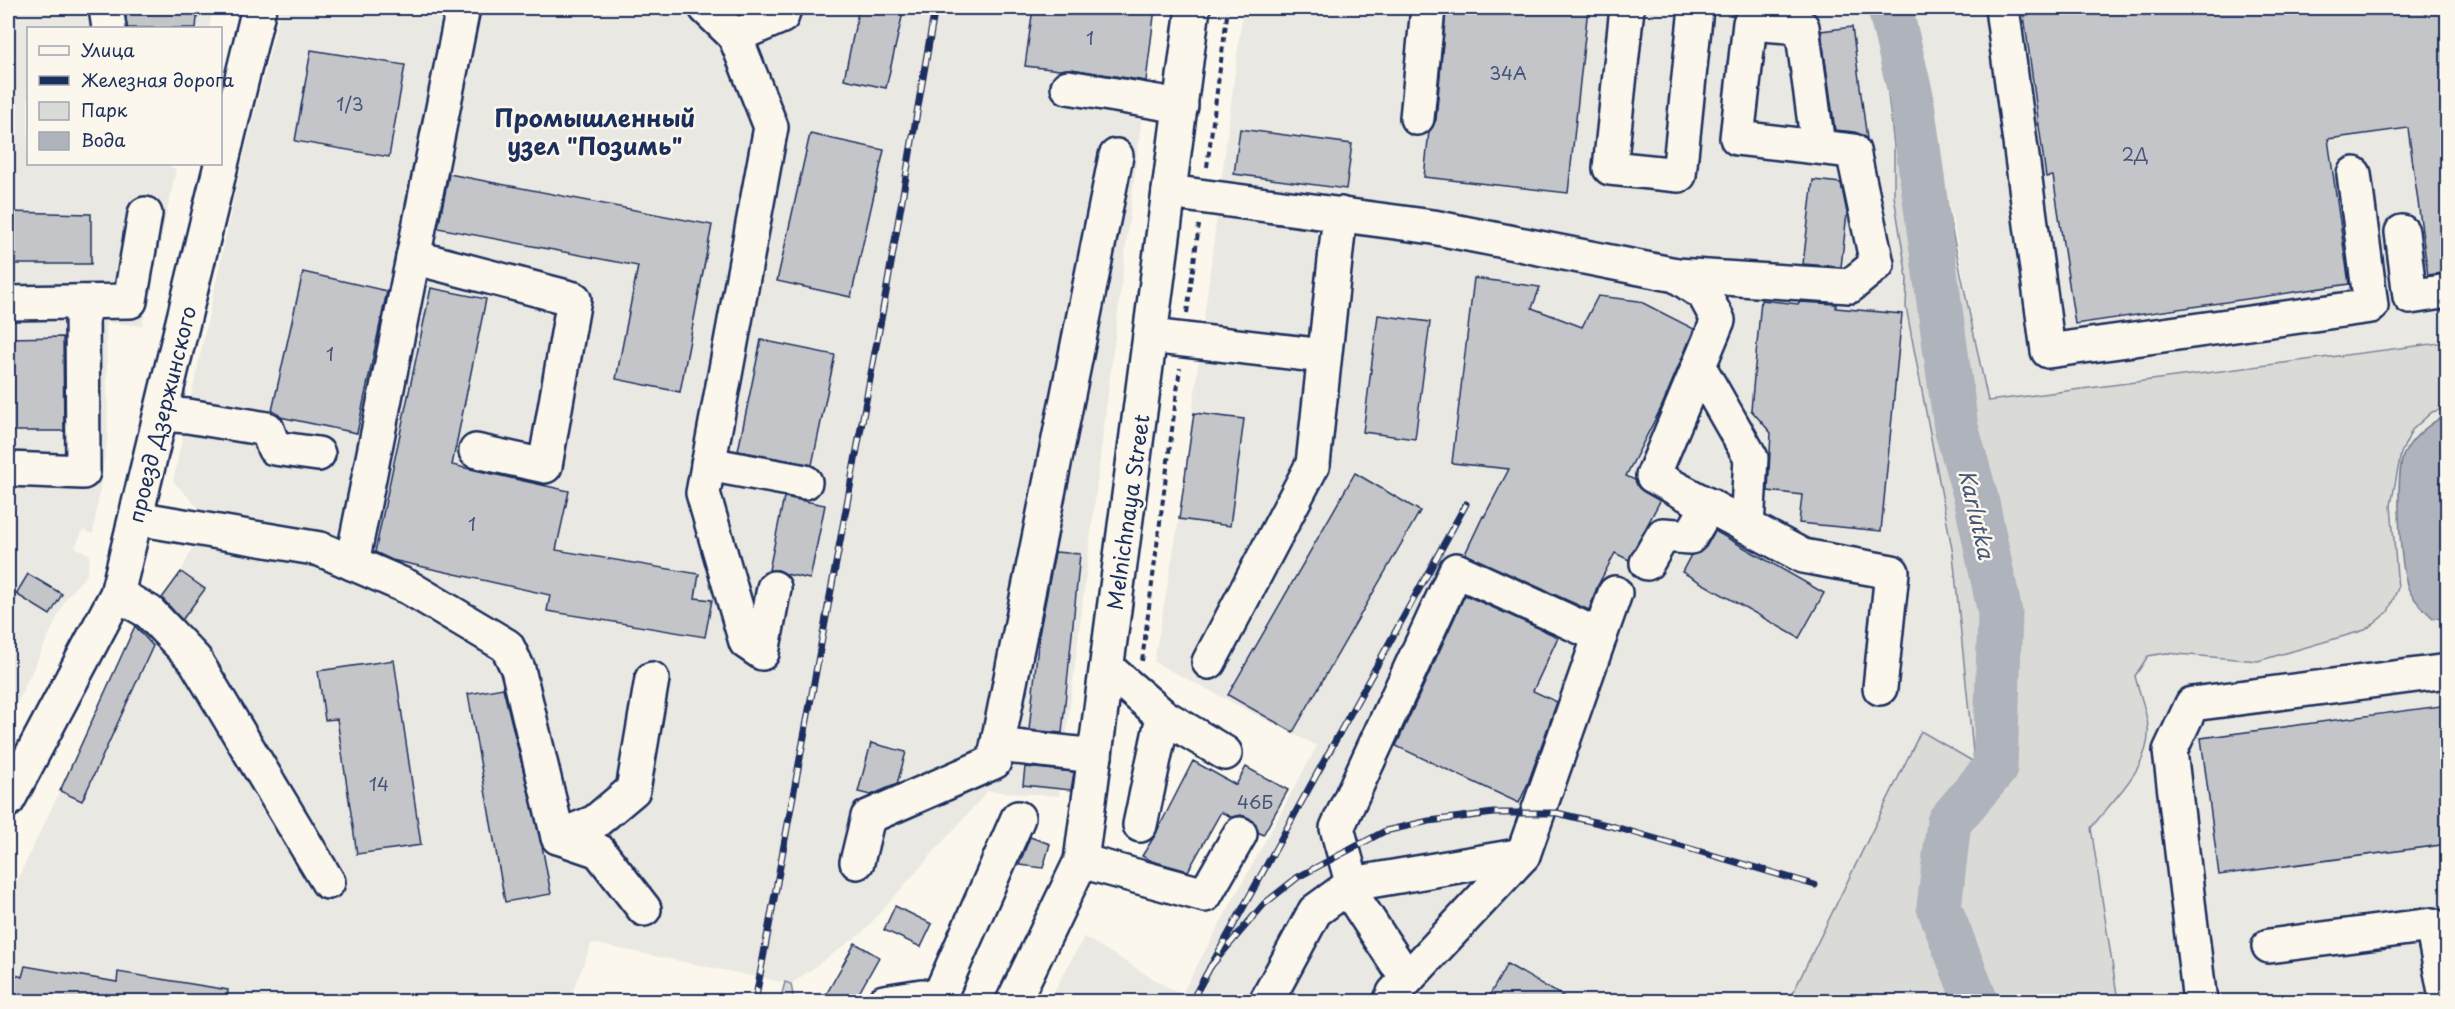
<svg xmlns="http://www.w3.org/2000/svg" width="2455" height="1009" viewBox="0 0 2455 1009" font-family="'Playpen Sans',sans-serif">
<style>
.built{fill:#eae8e2}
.green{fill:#dadad7;stroke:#7a849a;stroke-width:1.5}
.water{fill:#afb3bb;stroke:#747e96;stroke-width:1.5}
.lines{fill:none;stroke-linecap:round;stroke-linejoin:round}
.river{stroke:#afb3bb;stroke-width:45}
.building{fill:#c3c5c9;stroke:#1b2f5e;stroke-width:1.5}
.minor-casing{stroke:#1b2f5e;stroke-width:38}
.path{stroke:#1b2f5e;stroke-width:4;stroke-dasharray:6 4.5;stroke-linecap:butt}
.minor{stroke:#fbf7ec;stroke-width:33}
.rail-casing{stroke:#1b2f5e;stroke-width:7}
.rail{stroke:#fbf7ec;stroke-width:4.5;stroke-dasharray:14;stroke-linecap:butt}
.labels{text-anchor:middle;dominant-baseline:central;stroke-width:5;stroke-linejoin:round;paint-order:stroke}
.number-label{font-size:18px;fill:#455479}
.street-label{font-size:21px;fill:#1b2f5e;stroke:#fbf7ec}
.water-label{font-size:22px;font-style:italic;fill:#47577a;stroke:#fbf7ec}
.quarter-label{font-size:24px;font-weight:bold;fill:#1b2f5e;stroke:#fbf7ec}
</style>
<rect width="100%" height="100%" fill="#fbf7ec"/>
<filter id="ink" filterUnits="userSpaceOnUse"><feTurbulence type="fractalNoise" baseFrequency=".0167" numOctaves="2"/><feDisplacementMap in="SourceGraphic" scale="12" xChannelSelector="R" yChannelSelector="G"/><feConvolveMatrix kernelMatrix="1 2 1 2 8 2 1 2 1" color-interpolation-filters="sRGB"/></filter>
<g filter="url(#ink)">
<!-- built -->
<g class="built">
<path d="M8,8H213L209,28H28V164H168L176,170L142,326L106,322L108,436L93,534L83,530L75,547L90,555L87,574L67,597L8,722Z"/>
<path d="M281,8H1155L1059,796L988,791L862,933L791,984L592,943L569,1001H8V899L60,791L137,621L157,604L181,572L202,528L205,515L173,481L237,184Z"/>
<path d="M1243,8H1878L1894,146V196L1907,278L1906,307L1953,554L1974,762L1921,731L1789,1001L1048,1002L1084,937L1181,995L1317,746L1154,662L1179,519Z"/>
<path d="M1911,8H2447V1001H2020L1988,401Z"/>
</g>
<!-- green -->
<g class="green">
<path d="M1878,8H1905L1988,401L2447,342V408L2432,412L2412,430L2401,453L2391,505L2398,588L2388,612L2365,630L2258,661L2166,653L2148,656L2135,676C2139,692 2146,709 2148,726C2152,766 2113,799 2091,828L2118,1001H1789L1921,731L1974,762L1953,554L1906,307L1907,278L1894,196V146Z"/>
<path d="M785,982L791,984L794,1001H780Z"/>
</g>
<!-- water -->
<path class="water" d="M2447,414V619L2433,618C2425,610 2413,600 2409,590C2399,570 2395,474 2404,454C2413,435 2431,423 2447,414Z"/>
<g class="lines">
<!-- river -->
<path class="river" d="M1890,8L1911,96L1956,427L1976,498L2000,613L1995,768L1949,822L1939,907L1976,1002"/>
</g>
<!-- building -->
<g class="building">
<path d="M125,8H198L196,28H127Z"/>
<path d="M859,8H904L886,88L844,79Z"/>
<path d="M1033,8H1155L1146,81L1071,69L1060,70L1025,66Z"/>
<path d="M1446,8H1588L1568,193L1424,177L1429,131L1436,120Z"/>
<path d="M2023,8H2448V272L2428,275L2408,128L2328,139L2349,284L2075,324L2053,176L2046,177Z"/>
<path d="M1852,27L1867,139L1855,132L1835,130L1821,31Z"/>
<path d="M311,50L405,65L389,157L295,141Z"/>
<path d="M1240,129L1352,144L1346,189L1234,174Z"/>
<path d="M810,134L884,150L851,297L777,281Z"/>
<path d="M449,174L712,225L680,392L616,379L638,266L438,228Z"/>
<path d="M1813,180L1841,183L1847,213L1841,267L1803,264Z"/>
<path d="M8,212L91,214V264H8Z"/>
<path d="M303,272L387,291L357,433L280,417L272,411Z"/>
<path d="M1474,278L1540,287L1532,308L1582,327L1598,296L1639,301L1694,329L1661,408L1626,476L1635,480L1638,487L1644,492L1660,501L1629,560L1615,553L1597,587L1589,610L1465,554L1483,516L1484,517L1509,469L1452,463Z"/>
<path d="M431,288L486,299L452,465L569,491L556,550L699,574L695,598L712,600L705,637L547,611L550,595L392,560L375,552Z"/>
<path d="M1761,300L1798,304L1799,302L1836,304V308L1902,314L1881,531L1799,523L1802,495L1768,491L1771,433L1751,410Z"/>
<path d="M1378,315L1430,322L1415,439L1363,432Z"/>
<path d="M63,337L64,431H8V338Z"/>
<path d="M761,340L835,355L812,465L738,451Z"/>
<path d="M1194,413L1244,419L1230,526L1179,519Z"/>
<path d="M1355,473L1420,511L1293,732L1228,695Z"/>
<path d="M784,497L825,505L810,579L786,574L778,570H769Z"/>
<path d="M1715,531L1824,593L1799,638L1682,572L1691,555L1699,553L1706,547Z"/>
<path d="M1055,552L1080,554L1062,733L1029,730L1039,635Z"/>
<path d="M181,572L205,589L182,620L162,598Z"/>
<path d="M28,574L62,594L50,615L16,594Z"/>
<path d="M1465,595L1558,637L1533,691L1557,702L1528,783L1519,803L1396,746Z"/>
<path d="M135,626L153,646L82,801L60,791Z"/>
<path d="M394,660L421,845L357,854L337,719L325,720L318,671Z"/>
<path d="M503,688L542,846L551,894L505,902L468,694Z"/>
<path d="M2448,705V844L2219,875L2201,738Z"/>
<path d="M871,743L906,752L897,784L871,795L858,792Z"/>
<path d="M1193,761L1236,785L1246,767L1288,790L1263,835L1258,832L1256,824L1249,818L1241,815L1231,817L1221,812L1188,871L1152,861L1142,856L1154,837Z"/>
<path d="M1025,767L1074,772L1071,790L1023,785Z"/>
<path d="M1030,837L1050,844L1043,868L1019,865Z"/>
<path d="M895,906L932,924L921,947L884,930Z"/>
<path d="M855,943L879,957L854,1002H822Z"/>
<path d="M1507,964L1573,1002H1486Z"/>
<path d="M25,966L117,982L118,972L228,990L227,1002H8V972L22,977Z"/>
</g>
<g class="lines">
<!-- minor casing -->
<g class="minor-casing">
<g id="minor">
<path d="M106,8L109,28"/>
<path d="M706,8L735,36L782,16L784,8"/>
<path d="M1627,8L1610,168L1679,175L1696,8"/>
<path d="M2002,8L2048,351L2371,306L2354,174"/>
<path d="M735,36L771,127L703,493L746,642L762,653L774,588"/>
<path d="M1068,87L1181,106"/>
<path d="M1417,118L1428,8"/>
<path d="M1169,192L1433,227L1676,275L1704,294L1718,320L1653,476L1803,556L1892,572L1880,688"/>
<path d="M2402,232L2410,297L2448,291"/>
<path d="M413,257L574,299L545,466L476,451"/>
<path d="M1676,275L1850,286L1877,264L1853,151L1737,138L1750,23L1802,27L1818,146"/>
<path d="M8,303L130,301L145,214"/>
<path d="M1150,336L1324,356"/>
<path d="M1699,367L1751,458L1747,526"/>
<path d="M161,414L188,416L267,429L274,448L318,454"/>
<path d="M708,464L805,482"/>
<path d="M8,469L83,472L82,302"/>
<path d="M136,518L320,549L408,587L507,646L518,669L558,837L595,822L633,790L652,679"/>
<path d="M352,563L463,8"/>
<path d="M1647,563L1663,535L1690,537L1709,505"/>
<path d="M117,594L149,612L195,660L328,882"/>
<path d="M1209,662L1313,464L1340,214"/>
<path d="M1107,668L1163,716L1140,825"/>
<path d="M1163,716L1225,753"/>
<path d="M998,745L1095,756"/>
<path d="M8,800L117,594L259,8"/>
<path d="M558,837L599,851L644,909"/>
<path d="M1081,861L1205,895L1240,834"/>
<path d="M857,862L868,817L994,762L1116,156"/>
<path d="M2269,946L2432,925L2447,1002"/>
<path d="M1407,979L1358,904L1337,828L1456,570L1600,636"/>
<path d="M884,1002L922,996L936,1002"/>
<path d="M937,1002L1018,818"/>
<path d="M1013,1002L1081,861L1193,8"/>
<path d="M1266,1002L1315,911L1352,884L1523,855"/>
<path d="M1390,1002L1394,993L1523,855L1615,593"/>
<path d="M2200,1002L2170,751L2192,704L2448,671"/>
</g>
</g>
<!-- path -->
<g class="path">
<path d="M1207,167L1228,8"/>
<path d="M1187,313L1199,225"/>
<path d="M1142,661L1180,368"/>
</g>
<!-- minor -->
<use href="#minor" class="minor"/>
<!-- rail casing -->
<g class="rail-casing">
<g id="rail">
<path d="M1210,967L1264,904L1298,877L1385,831L1429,821L1494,813H1557L1615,827L1815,885"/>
<path d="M755,1002L887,287L935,8"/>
<path d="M1191,1002L1466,504"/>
</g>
</g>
<!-- rail -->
<use href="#rail" class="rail"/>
</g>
</g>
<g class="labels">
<!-- number labels -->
<g class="number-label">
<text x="1090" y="37">1</text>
<text x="1508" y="72">34А</text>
<text x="350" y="103">1/3</text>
<text x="2135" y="153">2Д</text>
<text x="330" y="353">1</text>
<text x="472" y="523">1</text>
<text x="379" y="783">14</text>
<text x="1255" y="801">46Б</text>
</g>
<!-- street labels -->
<g class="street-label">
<text transform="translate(161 414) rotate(-76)">проезд Дзержинского</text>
<text transform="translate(1127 512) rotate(-82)">Melnichnaya Street</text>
</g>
<!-- water labels -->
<g class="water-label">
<text transform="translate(1978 514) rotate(77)">Karlutka</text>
</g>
<!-- quarter labels -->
<g class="quarter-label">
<text x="595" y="117">Промышленный<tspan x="595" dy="28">узел "Позимь"</tspan></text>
</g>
</g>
<!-- margin -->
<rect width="2455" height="1009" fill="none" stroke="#fbf7ec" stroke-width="30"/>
<rect x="15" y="15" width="2425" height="979" fill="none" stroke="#1b2f5e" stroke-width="2" filter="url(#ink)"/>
<!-- legend -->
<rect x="27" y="27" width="195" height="138" fill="#fbf7ec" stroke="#a1a7b3" stroke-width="1.5"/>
<rect x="39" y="46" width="30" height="9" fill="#fbf7ec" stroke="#a1a7b3" stroke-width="1.5"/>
<text x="81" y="57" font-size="18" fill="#1b2f5e">Улица</text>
<rect x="39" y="76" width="30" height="9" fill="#1b2f5e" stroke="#a1a7b3" stroke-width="1.5"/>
<text x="81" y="87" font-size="18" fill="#1b2f5e">Железная дорога</text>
<rect x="39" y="102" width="30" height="18" fill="#dadad7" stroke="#a1a7b3" stroke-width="1.5"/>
<text x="81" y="117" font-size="18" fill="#1b2f5e">Парк</text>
<rect x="39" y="132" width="30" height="18" fill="#afb3bb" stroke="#a1a7b3" stroke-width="1.5"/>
<text x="81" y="147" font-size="18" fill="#1b2f5e">Вода</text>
</svg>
